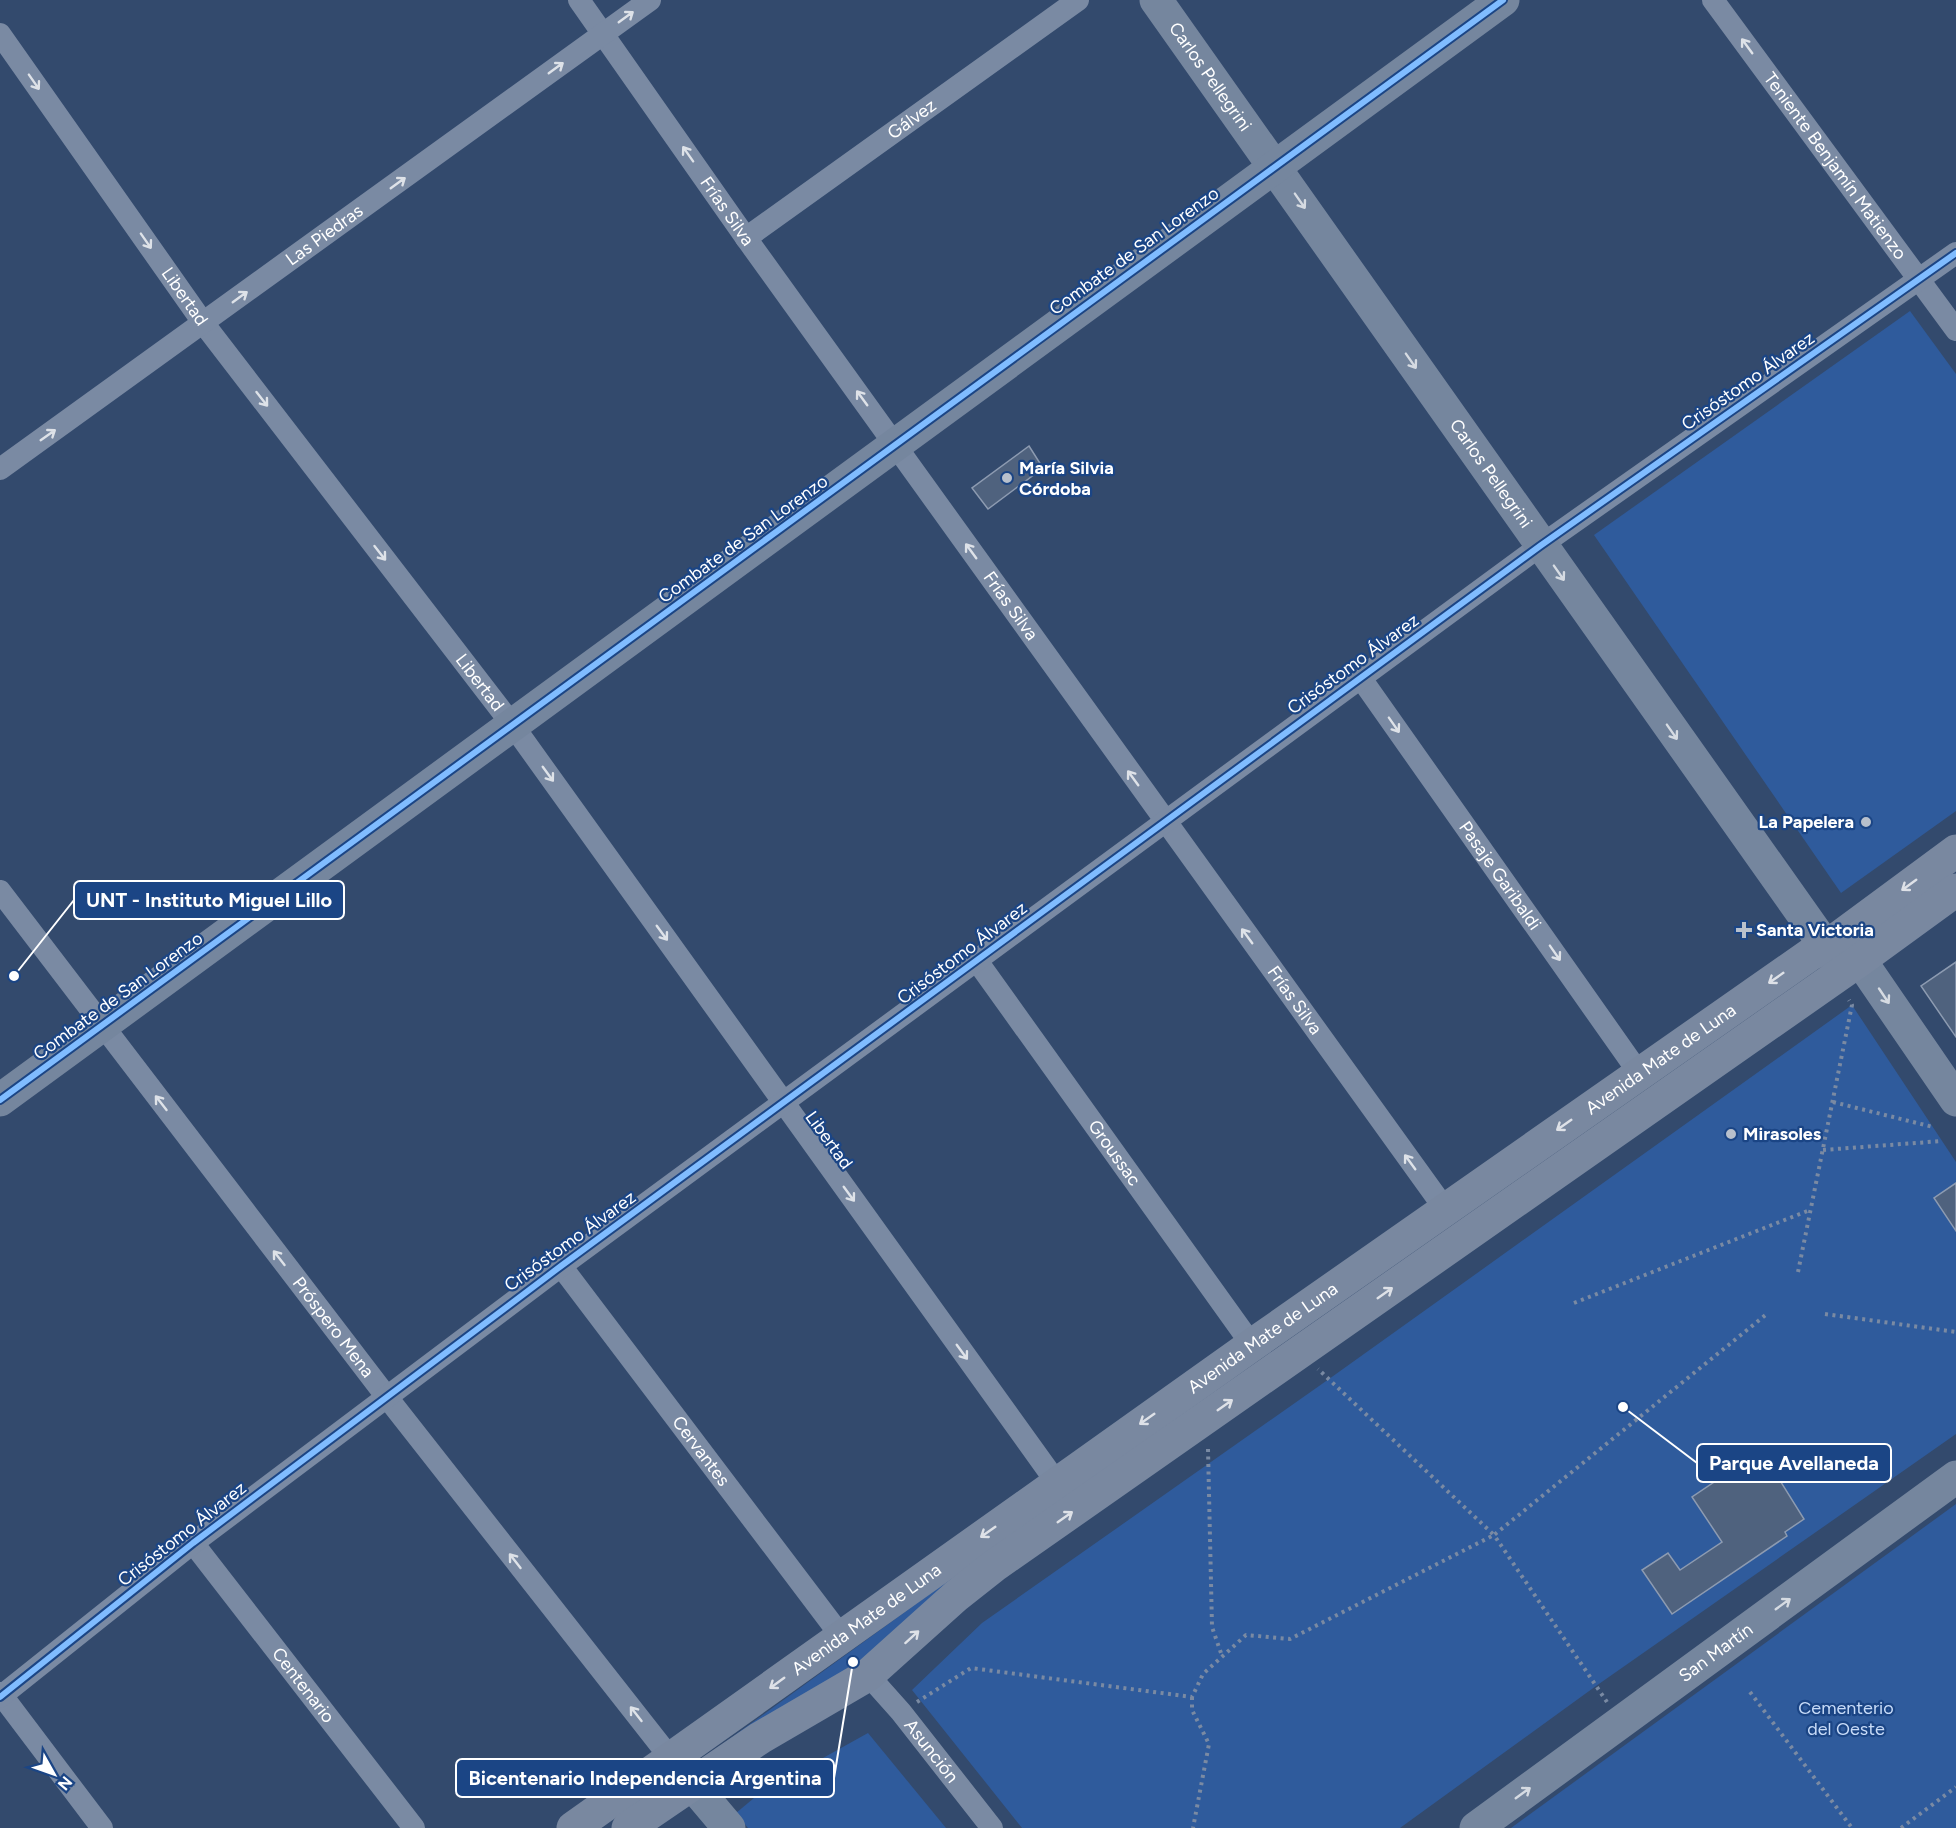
<svg xmlns="http://www.w3.org/2000/svg" width="1956" height="1828" viewBox="0 0 1956 1828" font-family="Figtree,sans-serif">
<style>
.green{fill:#2f5b9c}
.building{fill:#4f627e;stroke:#8d9bb1;stroke-width:1.5}
.lines{fill:none;stroke-linecap:round;stroke-linejoin:round}
.path{stroke:#7a8aa3;stroke-width:4;stroke-dasharray:3 4.5;stroke-linecap:butt}
.street{stroke:#7a8aa3;stroke-width:22}
.secondary{stroke:#75869e;stroke-width:33}
.primary{stroke:#7988a0;stroke-width:33}
.cycleway-casing{stroke:#1b4585;stroke-width:10}
.cycleway{stroke:#80bcff;stroke-width:6}
.oneway{stroke:#dee2e8}
.oneway2{stroke:#d6dbe2}
.oneway3{stroke:#dee1e7}
.poi-dot{fill:#b8c0cc;stroke:#1b4585;stroke-width:2}
.labels{text-anchor:middle;dominant-baseline:central;stroke-width:4.5;stroke-linejoin:round;paint-order:stroke}
.street-label{font-size:18px;fill:#fff;stroke:#1b4585}
.poi-label{font-size:18px;font-weight:bold;fill:#fff;stroke:#1b4585;text-anchor:start}
.park-label{font-size:18px;fill:#c7dbf8;stroke:#1b4585}
.leader{fill:none;stroke:#fff;stroke-width:2}
.callout-dot{fill:#fff;stroke:#1b4585;stroke-width:2}
.callout{fill:#1b4585;stroke:#fff;stroke-width:2}
.callout-label{font-size:20px;text-anchor:middle;font-weight:bold;fill:#fff}
</style>
<rect width="100%" height="100%" fill="#334a6d"/>
<!-- green -->
<g class="green">
<path d="M1910,311L1956,374V811L1841,893L1594,535Z"/>
<path d="M1852,1005L1956,1162V1434L1596,1686L1400,1828H1022L912,1690L982,1623L1329,1379Z"/>
<path d="M1956,1504V1828H1511Z"/>
<path d="M985,1554L854,1669L702,1759Z"/>
<path d="M868,1733L946,1828H748L736,1813L760,1793Z"/>
</g>
<!-- building -->
<g class="building">
<path d="M1029,446L1043,468L988,509L972,488Z"/>
<path d="M1956,962V1037L1921,986Z"/>
<path d="M1956,1183V1231L1934,1198Z"/>
<path d="M1738,1453L1747,1467L1764,1455L1804,1519L1785,1532L1787,1536L1672,1614L1642,1570L1668,1553L1680,1570L1722,1542L1692,1497L1729,1472L1723,1463Z"/>
</g>
<g class="lines">
<!-- path -->
<g class="path">
<path d="M1833,1102L1933,1127"/>
<path d="M1823,1150L1942,1141"/>
<path d="M1798,1272L1852,1005L1849,1000"/>
<path d="M1574,1303L1810,1210"/>
<path d="M1825,1314L1956,1332"/>
<path d="M1208,1449L1212,1627L1222,1656"/>
<path d="M1750,1692L1852,1828"/>
<path d="M1192,1697V1710L1209,1744L1193,1828"/>
<path d="M917,1702L971,1668L1192,1697L1203,1674L1246,1635L1290,1639L1494,1535L1318,1369"/>
<path d="M1607,1702L1494,1535L1768,1313"/>
<path d="M1901,1828L1956,1787"/>
</g>
<!-- street -->
<g class="street">
<path id="s1" d="M579,0L746,238L1445,1209"/>
<path id="s2" d="M1713,0L1956,330"/>
<path id="s3" d="M0,34L204,324L514,727L1057,1483"/>
<path id="s4" d="M746,238L1078,0"/>
<path id="s5" d="M0,469L650,0"/>
<path id="s6" d="M1360,677L1639,1073"/>
<path id="s7" d="M0,891L386,1396L672,1760"/>
<path id="s8" d="M977,961L1252,1345"/>
<path id="s9" d="M561,1266L841,1636"/>
<path id="s10" d="M193,1543L414,1828"/>
<path id="s11" d="M868,1675L901,1712L992,1828"/>
<path d="M0,1693L102,1828"/>
<path d="M0,1697L193,1543L561,1266L1540,546L1956,253"/>
</g>
<!-- secondary -->
<g class="secondary">
<path id="s12" d="M1156,0L1826,947L1860,960L1956,1100"/>
<path d="M0,1100L1503,0"/>
<path d="M675,1764L729,1828"/>
<path id="s13" d="M1476,1828L1956,1477"/>
</g>
<!-- primary -->
<g class="primary">
<path id="s14" d="M573,1828L1252,1345L1811,954L1826,947L1956,851"/>
<path d="M628,1828L760,1738L868,1675L956,1596L994,1566L1860,960L1956,890"/>
</g>
<!-- cycleway casing -->
<g class="cycleway-casing">
<g id="cycleway">
<path d="M0,1100L1503,0"/>
<path d="M0,1697L193,1543L561,1266L1540,546L1956,253"/>
</g>
</g>
<!-- cycleway -->
<use href="#cycleway" class="cycleway"/>
</g>
<!-- one-way arrows -->
<defs><path id="oneway-shaft" d="M-6 0H5M1.5-3L5.5 0L1.5 3" fill="none" stroke-width="1.6" stroke-linecap="round" stroke-linejoin="round" transform="scale(1.5)"/></defs>
<g class="oneway">
<use href="#oneway-shaft" transform="translate(626 17) rotate(-36)"/>
<use href="#oneway-shaft" transform="translate(1747 46) rotate(-126)"/>
<use href="#oneway-shaft" transform="translate(556 68) rotate(-36)"/>
<use href="#oneway-shaft" transform="translate(34 82) rotate(55)"/>
<use href="#oneway-shaft" transform="translate(688 154) rotate(-125)"/>
<use href="#oneway-shaft" transform="translate(398 183) rotate(-36)"/>
<use href="#oneway-shaft" transform="translate(146 241) rotate(55)"/>
<use href="#oneway-shaft" transform="translate(240 297) rotate(-36)"/>
<use href="#oneway-shaft" transform="translate(862 398) rotate(-126)"/>
<use href="#oneway-shaft" transform="translate(262 399) rotate(52)"/>
<use href="#oneway-shaft" transform="translate(48 435) rotate(-35)"/>
<use href="#oneway-shaft" transform="translate(971 551) rotate(-126)"/>
<use href="#oneway-shaft" transform="translate(380 553) rotate(52)"/>
<use href="#oneway-shaft" transform="translate(1394 725) rotate(55)"/>
<use href="#oneway-shaft" transform="translate(548 774) rotate(54)"/>
<use href="#oneway-shaft" transform="translate(1133 778) rotate(-126)"/>
<use href="#oneway-shaft" transform="translate(662 933) rotate(54)"/>
<use href="#oneway-shaft" transform="translate(1247 936) rotate(-126)"/>
<use href="#oneway-shaft" transform="translate(1555 953) rotate(55)"/>
<use href="#oneway-shaft" transform="translate(161 1103) rotate(-128)"/>
<use href="#oneway-shaft" transform="translate(1410 1162) rotate(-126)"/>
<use href="#oneway-shaft" transform="translate(849 1194) rotate(54)"/>
<use href="#oneway-shaft" transform="translate(279 1258) rotate(-128)"/>
<use href="#oneway-shaft" transform="translate(962 1352) rotate(54)"/>
<use href="#oneway-shaft" transform="translate(515 1561) rotate(-128)"/>
<use href="#oneway-shaft" transform="translate(636 1714) rotate(-128)"/>
</g>
<g class="oneway2">
<use href="#oneway-shaft" transform="translate(1300 201) rotate(55)"/>
<use href="#oneway-shaft" transform="translate(1411 361) rotate(55)"/>
<use href="#oneway-shaft" transform="translate(1559 573) rotate(55)"/>
<use href="#oneway-shaft" transform="translate(1672 732) rotate(55)"/>
<use href="#oneway-shaft" transform="translate(1884 996) rotate(56)"/>
<use href="#oneway-shaft" transform="translate(1783 1604) rotate(-36)"/>
<use href="#oneway-shaft" transform="translate(1523 1793) rotate(-36)"/>
</g>
<g class="oneway3">
<use href="#oneway-shaft" transform="translate(1909 885) rotate(144)"/>
<use href="#oneway-shaft" transform="translate(1776 978) rotate(145)"/>
<use href="#oneway-shaft" transform="translate(1564 1125) rotate(145)"/>
<use href="#oneway-shaft" transform="translate(1385 1293) rotate(-35)"/>
<use href="#oneway-shaft" transform="translate(1225 1405) rotate(-35)"/>
<use href="#oneway-shaft" transform="translate(1147 1419) rotate(145)"/>
<use href="#oneway-shaft" transform="translate(1065 1517) rotate(-35)"/>
<use href="#oneway-shaft" transform="translate(988 1532) rotate(145)"/>
<use href="#oneway-shaft" transform="translate(912 1637) rotate(-42)"/>
<use href="#oneway-shaft" transform="translate(777 1683) rotate(144)"/>
</g>
<!-- markers -->
<g class="poi-dot">
<circle cx="1007" cy="478" r="6"/>
<circle cx="1866" cy="822" r="6"/>
<path d="M1741 921h6v6h6v6h-6v6h-6v-6h-6v-6h6z"/>
<circle cx="1731" cy="1134" r="6"/>
</g>
<g class="labels">
<!-- street labels -->
<g class="street-label">
<text stroke="none"><textPath href="#s12" startOffset="94">Carlos Pellegrini</textPath></text>
<text stroke="none"><textPath href="#s4" startOffset="204">Gálvez</textPath></text>
<text stroke="none"><textPath href="#s2" startOffset="206">Teniente Benjamín Matienzo</textPath></text>
<text stroke="none"><textPath href="#s1" startOffset="258">Frías Silva</textPath></text>
<text stroke="none"><textPath href="#s5" startOffset="400">Las Piedras</textPath></text>
<text transform="translate(1134 251) rotate(-36)">Combate de San Lorenzo</text>
<text stroke="none"><textPath href="#s3" startOffset="321">Libertad</textPath></text>
<text transform="translate(1748 381) rotate(-35)">Crisóstomo Álvarez</text>
<text stroke="none"><textPath href="#s12" startOffset="580">Carlos Pellegrini</textPath></text>
<text transform="translate(743 539) rotate(-36)">Combate de San Lorenzo</text>
<text stroke="none"><textPath href="#s1" startOffset="744">Frías Silva</textPath></text>
<text transform="translate(1353 664) rotate(-36)">Crisóstomo Álvarez</text>
<text stroke="none"><textPath href="#s3" startOffset="807">Libertad</textPath></text>
<text stroke="none"><textPath href="#s6" startOffset="243">Pasaje Garibaldi</textPath></text>
<text transform="translate(962 953) rotate(-37)">Crisóstomo Álvarez</text>
<text transform="translate(118 996) rotate(-36)">Combate de San Lorenzo</text>
<text stroke="none"><textPath href="#s1" startOffset="1230">Frías Silva</textPath></text>
<text stroke="none"><textPath href="#s14" startOffset="1332">Avenida Mate de Luna</textPath></text>
<text transform="translate(829 1140) rotate(54)">Libertad</text>
<text stroke="none"><textPath href="#s8" startOffset="236">Groussac</textPath></text>
<text transform="translate(570 1241) rotate(-36)">Crisóstomo Álvarez</text>
<text stroke="none"><textPath href="#s7" startOffset="549">Próspero Mena</textPath></text>
<text stroke="none"><textPath href="#s14" startOffset="846">Avenida Mate de Luna</textPath></text>
<text stroke="none"><textPath href="#s9" startOffset="232">Cervantes</textPath></text>
<text transform="translate(182 1534) rotate(-38)">Crisóstomo Álvarez</text>
<text stroke="none"><textPath href="#s14" startOffset="360">Avenida Mate de Luna</textPath></text>
<text stroke="none"><textPath href="#s13" startOffset="297">San Martín</textPath></text>
<text stroke="none"><textPath href="#s10" startOffset="180">Centenario</textPath></text>
<text stroke="none"><textPath href="#s11" startOffset="99">Asunción</textPath></text>
</g>
<!-- poi labels -->
<g class="poi-label">
<text x="1019" y="468">María Silvia<tspan x="1019" dy="21">Córdoba</tspan></text>
<text x="1854" y="822" text-anchor="end">La Papelera</text>
<text x="1756" y="930">Santa Victoria</text>
<text x="1743" y="1134">Mirasoles</text>
</g>
<!-- park labels -->
<g class="park-label">
<text x="1846" y="1708">Cementerio<tspan x="1846" dy="21">del Oeste</tspan></text>
</g>
</g>
<!-- callouts -->
<path class="leader" d="M14 976L74 900M1623 1407L1697 1463M853 1662L834 1778"/>
<g class="callout-dot">
<circle cx="14" cy="976" r="6"/>
<circle cx="1623" cy="1407" r="6"/>
<circle cx="853" cy="1662" r="6"/>
</g>
<g class="callout">
<rect x="74" y="881" width="270" height="38" rx="6"/>
<rect x="1697" y="1444" width="194" height="38" rx="6"/>
<rect x="456" y="1759" width="378" height="38" rx="6"/>
</g>
<g class="callout-label">
<text x="209" y="907">UNT - Instituto Miguel Lillo</text>
<text x="1794" y="1470">Parque Avellaneda</text>
<text x="645" y="1785">Bicentenario Independencia Argentina</text>
</g>
<!-- north arrow -->
<g transform="translate(54 1774) rotate(130)" stroke="#1b4585" stroke-width="4.5" paint-order="stroke">
<path d="M0-4.5L10 22L0 15L-10 22Z" fill="#ffffff"/>
<text y="-9" font-size="16" font-weight="bold" text-anchor="middle" fill="#ffffff">N</text>
</g>
</svg>
